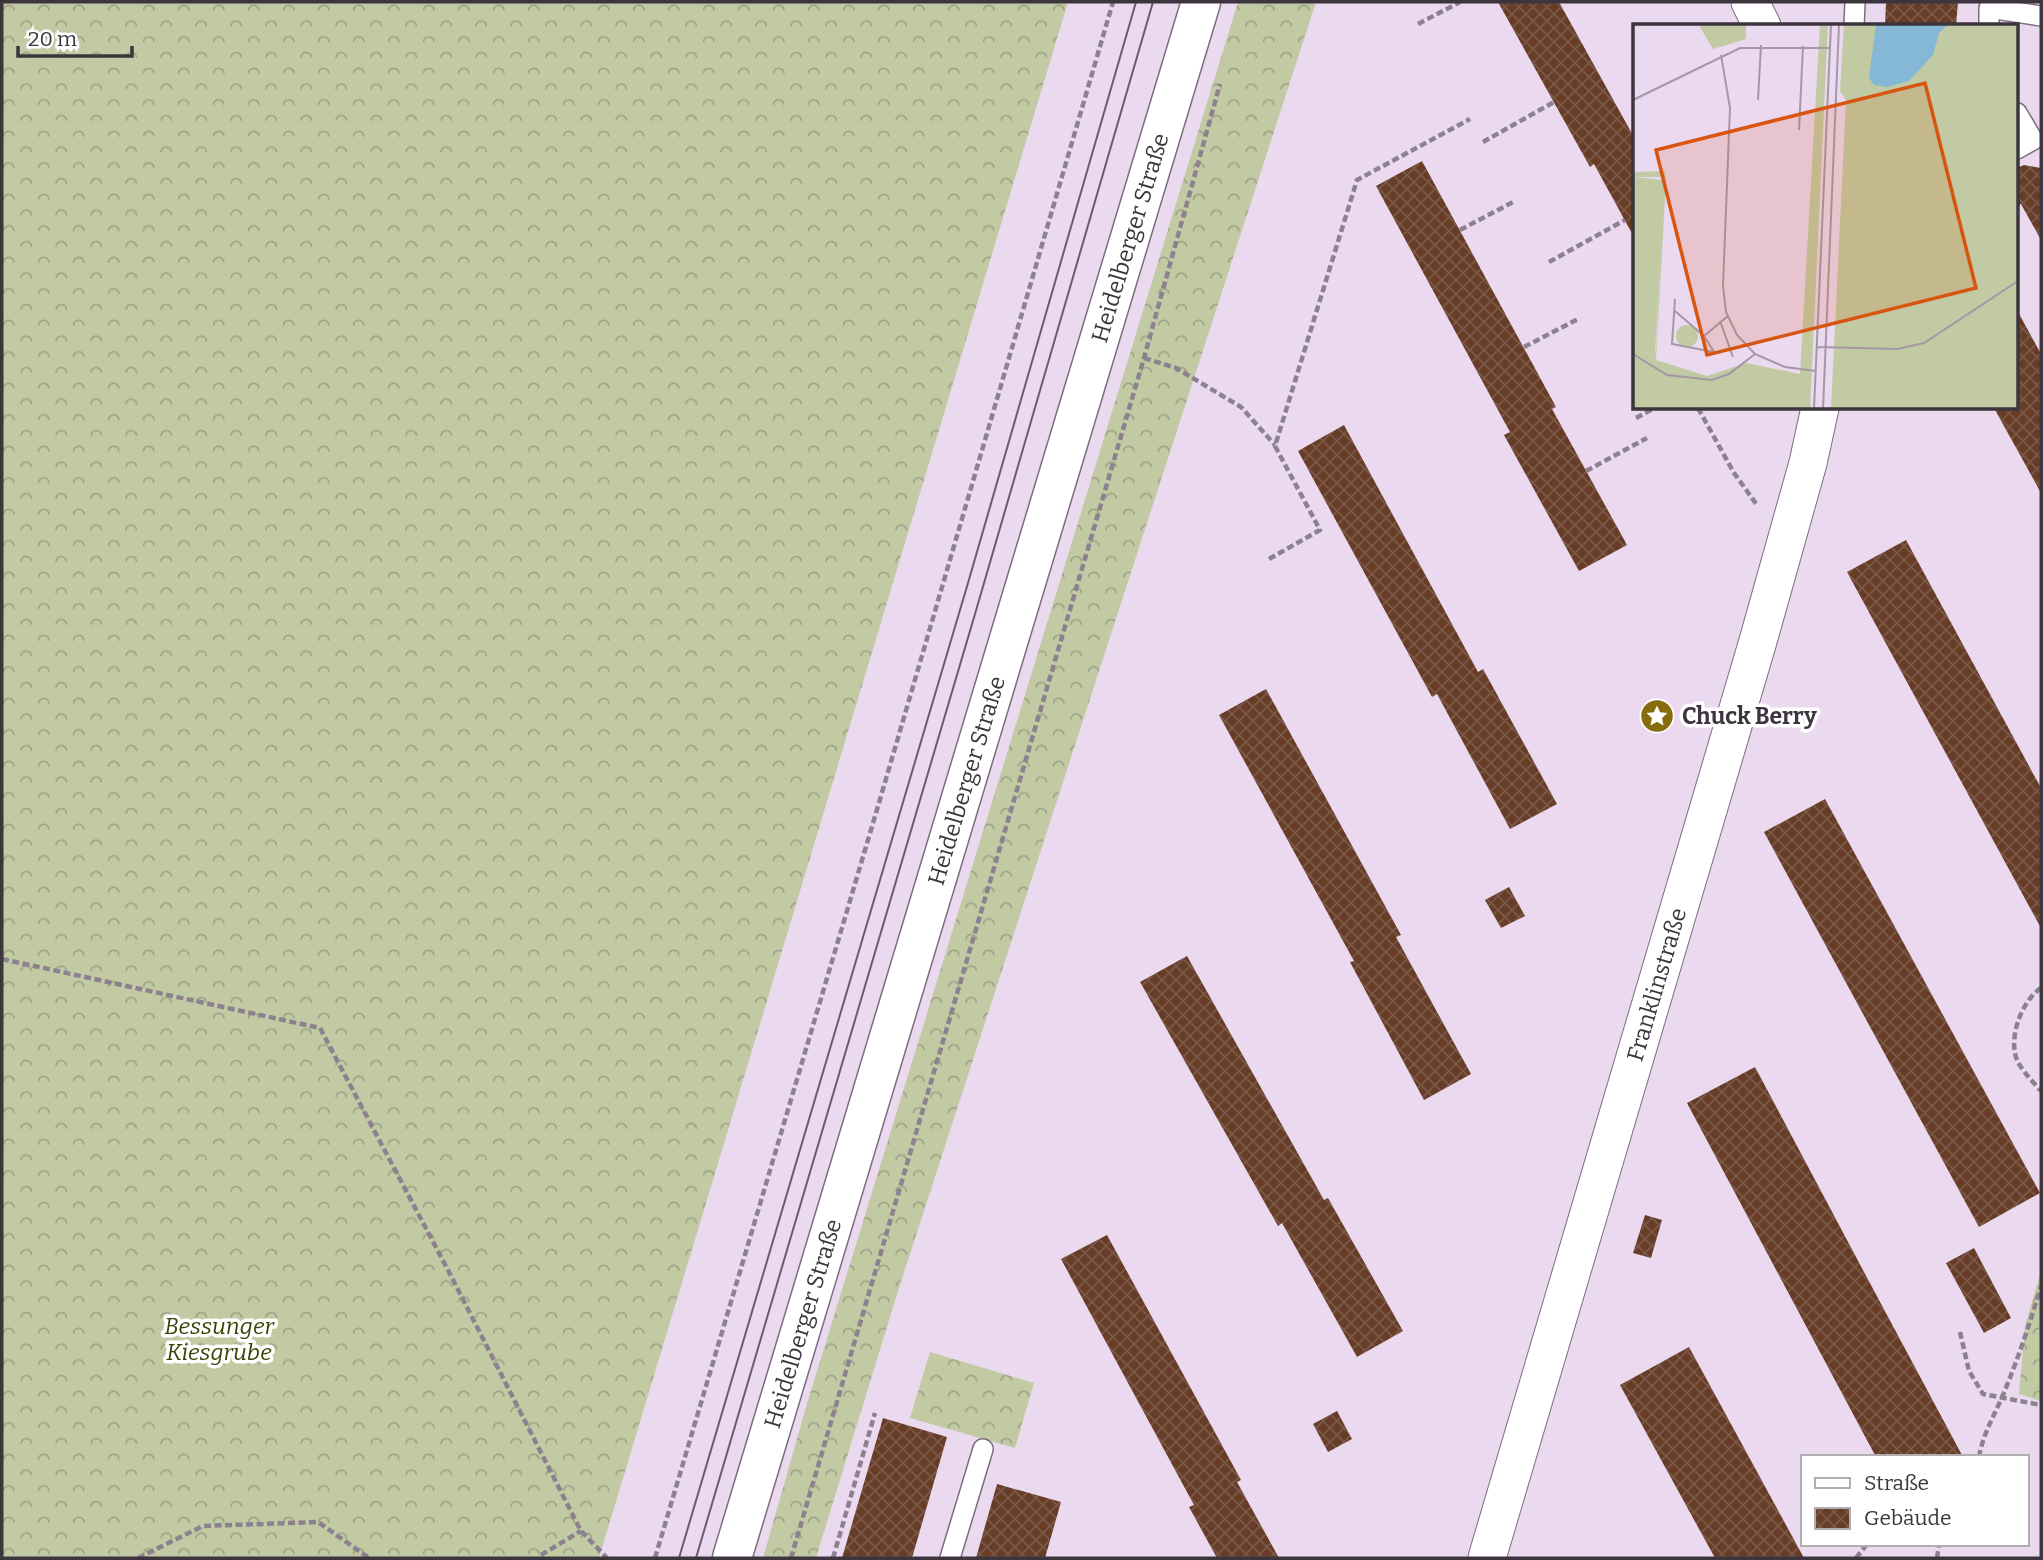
<svg xmlns="http://www.w3.org/2000/svg" width="2043" height="1560" viewBox="0 0 2043 1560" font-family="Bitter,serif">
<style>
.forest{fill:url(#forest-crowns)}
.building{fill:url(#building-cross-hatch)}
.lines{fill:none;stroke-linecap:round;stroke-linejoin:round}
.service-casing{stroke:#7c6c7f;stroke-width:22}
.minor-casing{stroke:#7c6c7f;stroke-width:39}
.tertiary-casing{stroke:#7c6c7f;stroke-width:41}
.path{stroke:#8d818f;stroke-width:4.5;stroke-dasharray:7 3.5;stroke-linecap:butt}
.service{stroke:#fff;stroke-width:19}
.minor{stroke:#fff;stroke-width:37}
.tertiary{stroke:#fff;stroke-width:38}
.tram{stroke:#675e6a;stroke-width:2}
.labels{text-anchor:middle;dominant-baseline:central;stroke-width:7;stroke-linejoin:round;paint-order:stroke}
.street-label{font-size:23px;fill:#3c353e;stroke:#fff}
.poi-label{font-size:23px;font-weight:bold;fill:#3c353e;stroke:#fff;text-anchor:start}
.park-label{font-size:23px;font-style:italic;fill:#3a4306;stroke:#fff}
.inset-road{fill:none;stroke:#a597a8;stroke-width:2}
.view{fill:#d75511;fill-opacity:0.15;stroke:#d75511;stroke-width:3.5}
.inset-edge{fill:none;stroke:#3c353e;stroke-width:3.5}
</style>
<defs>
<pattern id="forest-crowns" width="20" height="18" patternUnits="userSpaceOnUse" patternTransform="scale(1.75)"><rect width="20" height="18" fill="#c1caa3"/><path d="M2 6a3 3 0 1 1 6 0M12 15a3 3 0 1 1 6 0" fill="none" stroke="#9ea586"/></pattern>
<pattern id="building-cross-hatch" width="8" height="8" patternUnits="userSpaceOnUse" patternTransform="scale(1.75)"><rect width="8" height="8" fill="#683d27"/><path d="M0 0l8 8M0 8l8-8" fill="none" stroke="#7a5847"/></pattern>
</defs>
<rect width="100%" height="100%" fill="#ebd9ef"/>
<!-- forest -->
<g class="forest">
<path d="M2,2H1068L599,1558H2Z"/>
<path d="M1238,2H1316L898,1291L816,1558H763L806,1407Z"/>
<path d="M2041,1271V1401L2019,1394L2025,1326Z"/>
<path d="M930,1352L1034,1383L1015,1448L910,1418Z"/>
</g>
<!-- building -->
<g class="building">
<path d="M1498,2H1559L1635,139V239L1594,164L1590,167Z"/>
<path d="M1886,2H1958L1956,26H1885Z"/>
<path d="M1422,161L1556,407L1552,409L1627,545L1579,571L1504,435L1510,432L1376,186Z"/>
<path d="M2024,165L2041,168V240L2021,204L2017,206V168Z"/>
<path d="M2017,310L2041,354V493L1994,408H2017Z"/>
<path d="M1344,425L1478,672L1483,669L1557,804L1510,829L1437,694L1432,697L1298,451Z"/>
<path d="M1906,540L2041,788V928L1847,572Z"/>
<path d="M1266,689L1401,935L1396,937L1471,1074L1424,1100L1350,962L1354,961L1219,715Z"/>
<path d="M1825,799L2040,1193L1979,1227L1764,832Z"/>
<path d="M1509,887L1525,916L1501,928L1485,900Z"/>
<path d="M1187,956L1324,1200L1328,1198L1403,1331L1357,1357L1282,1223L1278,1226L1140,982Z"/>
<path d="M1755,1067L1864,1272L1963,1457H1876L1687,1103Z"/>
<path d="M1645,1215L1662,1220L1651,1258L1633,1253Z"/>
<path d="M1107,1235L1241,1480L1237,1482L1279,1558H1217L1189,1507L1194,1505L1061,1259Z"/>
<path d="M1974,1248L2011,1318L1984,1333L1946,1263Z"/>
<path d="M1689,1347L1804,1558H1715L1620,1385Z"/>
<path d="M1337,1411L1352,1439L1328,1452L1313,1424Z"/>
<path d="M883,1418L947,1437L912,1558H842Z"/>
<path d="M997,1484L1061,1502L1045,1558H976Z"/>
</g>
<g class="lines">
<!-- service casing -->
<g class="service-casing">
<g id="service">
<path d="M1854,26L1855,2"/>
<path d="M1989,26V8L2041,16"/>
<path d="M2017,113L2033,140L2017,149"/>
<path d="M950,1558L983,1449"/>
</g>
</g>
<!-- minor casing -->
<g class="minor-casing">
<g id="minor">
<path d="M1750,2L1762,26"/>
<path id="s1" d="M1487,1558L1758,641L1808,463L1820,408"/>
</g>
</g>
<!-- tertiary casing -->
<g class="tertiary-casing">
<g id="tertiary">
<path id="s2" d="M732,1558L1201,2"/>
</g>
</g>
<!-- path -->
<g class="path">
<path d="M1418,24L1460,2"/>
<path d="M1483,142L1554,102"/>
<path d="M1460,230L1515,201"/>
<path d="M1549,262L1625,220"/>
<path d="M1524,347L1580,318"/>
<path d="M1144,358L1176,368L1241,407L1275,445"/>
<path d="M1698,408L1734,473L1757,505"/>
<path d="M1636,418L1655,408"/>
<path d="M1586,471L1647,438"/>
<path d="M1269,559L1320,530L1275,446L1357,180L1470,119"/>
<path d="M2,959L320,1028L449,1272L581,1531L607,1558"/>
<path d="M2041,988C2021,1001 2006,1042 2019,1064C2025,1074 2034,1083 2041,1091"/>
<path d="M1960,1332L1969,1371L1983,1394L2041,1405"/>
<path d="M1979,1457C1983,1434 1994,1416 2003,1395C2018,1359 2030,1323 2041,1286"/>
<path d="M541,1555L581,1531"/>
<path d="M138,1558L203,1526L318,1522L369,1558"/>
<path d="M655,1558L876,813L1113,2"/>
<path d="M791,1558L1144,358L1220,84"/>
<path d="M833,1558L875,1413"/>
<path d="M1856,1558L1867,1544"/>
<path d="M1937,1558L1939,1544"/>
</g>
<!-- service -->
<use href="#service" class="service"/>
<!-- minor -->
<use href="#minor" class="minor"/>
<!-- tertiary -->
<use href="#tertiary" class="tertiary"/>
<!-- tram -->
<g class="tram">
<path d="M679,1558L968,583L1136,2"/>
<path d="M696,1558L975,614L1153,2"/>
</g>
</g>
<!-- icons -->
<defs>
<g id="sight-disc" transform="scale(1.75)"><circle r="9.5" fill="#866c0a" stroke="#fff"/><path d="M0-6L1.8-2.2L6-1.7L2.9 1.2L3.7 5.4L0 3.3L-3.7 5.4L-2.9 1.2L-6-1.7L-1.8-2.2Z" fill="#fff"/></g>
</defs>
<g fill-rule="evenodd">
<use href="#sight-disc" x="1657" y="716"/>
</g>
<g class="labels">
<!-- street labels -->
<g class="street-label">
<text stroke="none"><textPath href="#s2" startOffset="1379">Heidelberger Straße</textPath></text>
<text stroke="none"><textPath href="#s2" startOffset="812">Heidelberger Straße</textPath></text>
<text stroke="none"><textPath href="#s1" startOffset="598">Franklinstraße</textPath></text>
<text stroke="none"><textPath href="#s2" startOffset="245">Heidelberger Straße</textPath></text>
</g>
<!-- poi labels -->
<g class="poi-label">
<text x="1682" y="716">Chuck Berry</text>
</g>
<!-- park labels -->
<g class="park-label">
<text x="219" y="1326">Bessunger<tspan x="219" dy="26">Kiesgrube</tspan></text>
</g>
</g>
<!-- overview -->
<g transform="translate(1633 24)">
<rect width="385" height="385" fill="#ebd9ef"/>
<path d="M65,0H113V15L80,25ZM187,0H195L177,385H0V326L21,331L23,326L30,153H0V148L32,147L33,156L23,336L74,352L113,339L167,350ZM211,0H385V385H198L213,76L207,67ZM43 312a11 11 0 1 1 22 0a11 11 0 1 1-22 0Z" fill="#c1caa3"/>
<path d="M0,153L31,156L22,331L0,326Z" fill="#c1caa3"/>
<path d="M243,0H315L306,9L300,31L276,57L254,63L241,61L236,54Z" fill="#85b8d6"/>
<path class="inset-road" d="M88,31L97,84L90,262L93,288L104,311L122,330L152,343L183,347M0,76L107,24H197M125,76L128,21M166,106L170,22M42,275L39,320L81,328L71,312L95,292M42,287L71,312M87,297L100,333M184,323L264,325L291,319L385,257M0,330L34,351L79,356L96,350L122,330M181,385L198,0M190,385L206,0"/>
<path class="view" d="M292,59L343,264L74,331L23,126Z"/>
<rect width="385" height="385" class="inset-edge"/>
</g>
<!-- border -->
<rect width="2043" height="1560" fill="none" stroke="#3c353e" stroke-width="7"/>
<!-- legend -->
<rect x="1801" y="1455" width="228" height="91" fill="#ffffff" stroke="#b1aeb2" stroke-width="2"/>
<rect x="1815" y="1478" width="35" height="10" fill="#ffffff" stroke="#b1aeb2" stroke-width="2"/>
<text x="1864" y="1490" font-size="21" fill="#3c353e">Straße</text>
<rect x="1815" y="1508" width="35" height="21" fill="url(#building-cross-hatch)" stroke="#b1aeb2" stroke-width="2"/>
<text x="1864" y="1525" font-size="21" fill="#3c353e">Gebäude</text>
<!-- scale -->
<path d="M18 46v10h114v-10" fill="none" stroke="#3c353e" stroke-width="3.5"/>
<text x="28" y="46" font-size="21" fill="#3c353e" stroke="#ffffff" stroke-width="5" paint-order="stroke">20 m</text>
</svg>
